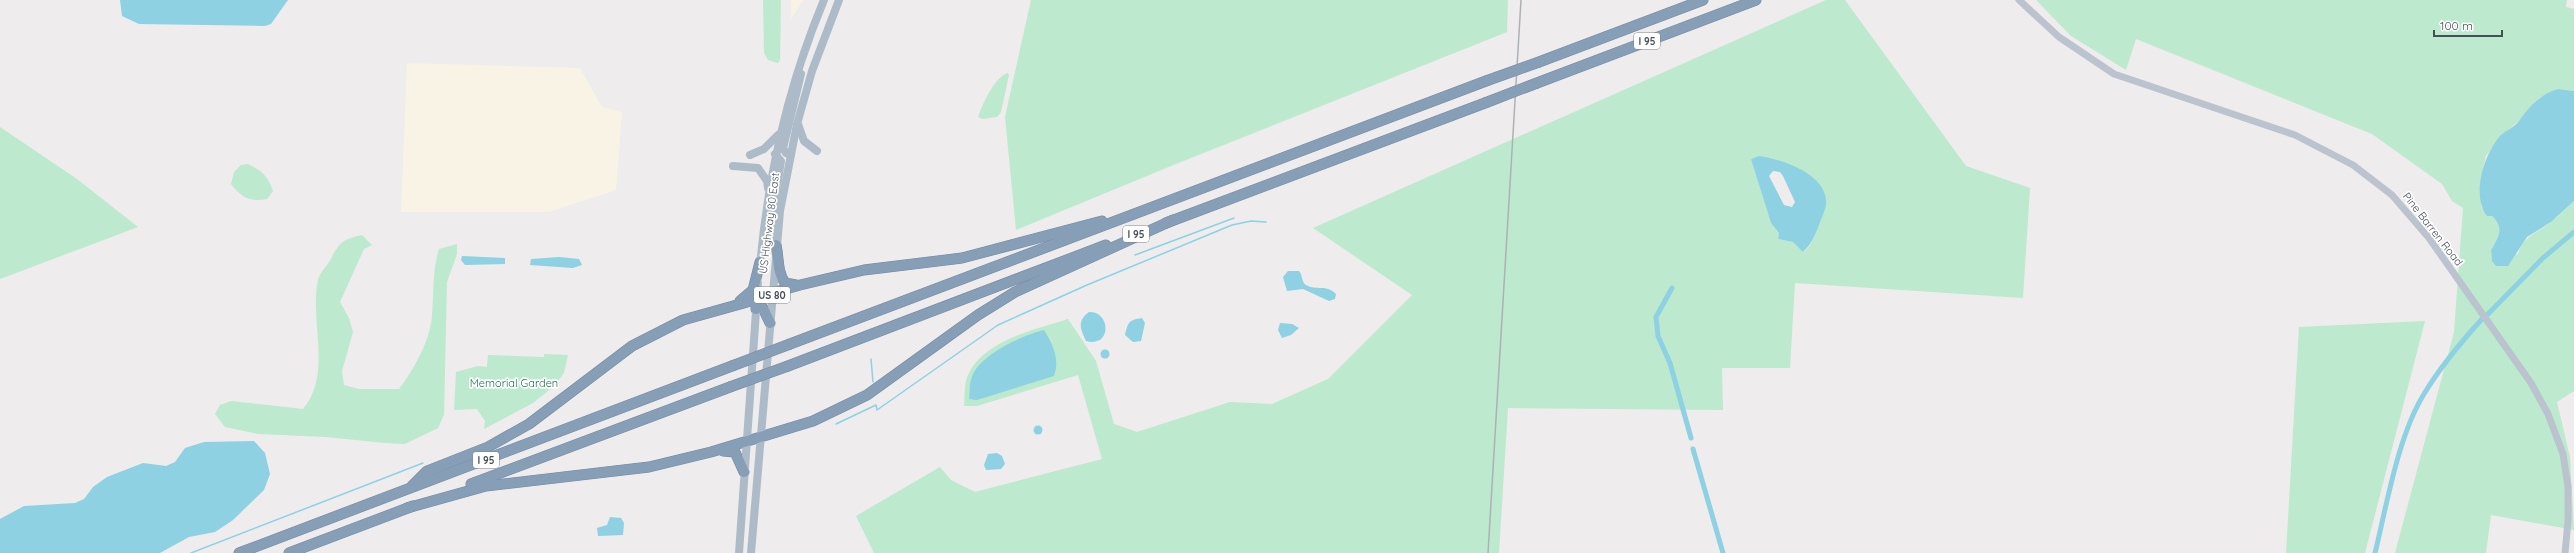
<svg xmlns="http://www.w3.org/2000/svg" width="2574" height="553" viewBox="0 0 2574 553" font-family="Quicksand,sans-serif">
<style>
.commercial{fill:#f9f3e5}
.green{fill:#bde9ce;fill-rule:evenodd}
.water{fill:#8dd1e3;fill-rule:evenodd}
.lines{fill:none;stroke-linecap:round;stroke-linejoin:round}
.stream{stroke:#8dd1e3;stroke-width:1.5}
.canal{stroke:#8dd1e3;stroke-width:5}
.motorway-casing{stroke:#7389a3;stroke-width:11}
.secondary{stroke:#bbc4ce;stroke-width:7}
.primary{stroke:#adbbc9;stroke-width:8}
.motorway{stroke:#879eb7;stroke-width:10}
.rail{stroke:#aeb1b6;stroke-width:1.5}
.motorway-bridge-casing{stroke:#7389a3;stroke-width:11;stroke-linecap:butt}
.motorway-bridge{stroke:#879eb7;stroke-width:10}
.labels{text-anchor:middle;dominant-baseline:central;stroke-width:3.5;stroke-linejoin:round;paint-order:stroke}
.shield{fill:#fff;stroke:#7e8489;stroke-width:1}
.shield-label{font-size:10px;font-weight:bold;fill:#464f57}
.street-label{font-size:11px;fill:#464f57;stroke:#fff}
.park-label{font-size:11px;fill:#1e7148;stroke:#fff}
</style>
<rect width="100%" height="100%" fill="#eeecec"/>
<!-- commercial -->
<g class="commercial">
<path d="M791,0H803L791,19Z"/>
<path d="M407,63L580,68L602,107L622,112L616,190L549,212H401Z"/>
</g>
<!-- green -->
<g class="green">
<path d="M763,0H781L780,60L778,63L768,60L764,53Z"/>
<path d="M1031,0H1508L1507,32L1171,166L1016,230L1005,117Z"/>
<path d="M1826,0H1845L1966,166L2030,188L2023,298L1795,283L1790,368H1722L1723,410L1508,408L1499,553H874L856,516L940,467L951,480L975,492L1102,459L1078,375L977,406H964C965,396 964,383 968,375C984,340 1034,330 1068,319L1096,361L1114,424L1137,432L1230,402L1272,404L1328,379L1412,295L1313,228ZM1751,158L1821,188C1820,210 1821,236 1804,252L1793,242L1778,239L1779,233L1771,223Z"/>
<path d="M2036,0H2567L2566,7L2574,9V91L2558,89L2539,98L2519,121L2499,138L2486,156L2481,178V206L2487,216H2492C2505,228 2498,238 2491,250L2492,261L2518,254C2523,236 2538,233 2551,222C2559,216 2566,208 2574,201V391L2557,402L2570,457L2574,530L2491,515L2486,553H2395L2454,332L2463,208L2452,201L2442,184L2372,134L2136,39L2126,70L2071,36Z"/>
<path d="M1008,73L1009,75L1001,112L997,117L982,119L978,117C982,105 995,76 1008,73Z"/>
<path d="M0,127L77,179L138,227L0,279Z"/>
<path d="M248,164C262,171 268,176 273,191L267,199C250,202 242,198 231,184L234,172L241,165Z"/>
<path d="M362,235L372,245L364,249L340,302L349,318L353,332L342,371L344,385L359,389H399C414,369 430,341 432,316C434,293 432,271 439,249L457,244V254L447,282L444,415L438,428L405,444L385,443L326,437L258,434L225,427L215,414L220,405L231,401L303,409C333,373 309,321 318,280C319,274 326,267 329,262C340,243 340,240 362,235Z"/>
<path d="M2425,321L2365,553H2286L2299,327Z"/>
<path d="M544,354L568,355L564,373L554,386L533,403L484,429L485,421L477,409L454,410L456,372L478,366L487,367L488,355L544,357Z"/>
</g>
<!-- water -->
<g class="water">
<path d="M120,0H288L271,24L265,26L139,24L122,16Z"/>
<path d="M2558,89L2574,91V201L2551,222L2527,237L2508,266H2496L2492,261L2491,250C2498,238 2505,228 2492,216H2487C2471,196 2484,154 2500,136C2506,130 2514,128 2519,121C2529,107 2540,94 2558,89Z"/>
<path d="M1759,156C1781,159 1829,174 1826,205C1825,210 1822,217 1820,222C1816,233 1812,244 1803,252L1793,242L1778,239L1779,233L1771,223L1751,159ZM1773,171L1780,172L1783,176L1795,202L1792,207L1784,205L1769,176Z"/>
<path d="M462,256L505,258V264L465,265L461,260Z"/>
<path d="M559,257L579,259L582,265L573,268L530,265L531,259Z"/>
<path d="M1288,271H1299C1303,275 1301,282 1306,285C1316,291 1327,284 1336,294L1335,299L1329,301L1303,289L1287,291L1283,277Z"/>
<path d="M1089,312C1111,311 1112,348 1086,341C1080,328 1077,321 1089,312Z"/>
<path d="M1142,318L1145,323L1141,341L1133,342L1125,335C1128,323 1128,320 1142,318Z"/>
<path d="M1280,323L1292,324L1299,328L1291,335L1282,338L1278,330Z"/>
<path d="M1044,330C1053,344 1060,360 1054,376L977,400L969,399C970,392 969,383 972,377C979,355 1023,335 1044,330Z"/>
<circle cx="1105" cy="354" r="4.5"/>
<circle cx="1038" cy="430" r="4.5"/>
<path d="M254,441L265,453L270,474L264,490L233,520L215,532L189,537L160,553H0V519L24,506L75,503L84,499L93,487L107,477L143,463L166,466L175,462L185,448L204,442Z"/>
<path d="M997,453L1002,456L1005,464L1001,469L986,470L984,465L988,454Z"/>
<path d="M610,517L621,518L624,523L623,535L598,536L597,528L607,525Z"/>
</g>
<g class="lines">
<!-- stream -->
<g class="stream">
<path d="M1135,255L1234,218"/>
<path d="M871,359L873,382"/>
<path d="M836,424L876,405L877,410L998,325L1087,285L1232,225L1251,221L1266,222"/>
<path d="M191,553L423,463"/>
</g>
<!-- canal -->
<g class="canal">
<path d="M1672,288L1656,317L1658,336L1670,363L1691,438"/>
<path d="M2488,314L2543,258L2574,232"/>
<path d="M1693,449L1723,553"/>
<path d="M2375,553C2387,504 2398,436 2424,394C2439,369 2462,341 2482,319"/>
</g>
<!-- motorway casing -->
<g class="motorway-casing">
<g id="motorway">
<path d="M1539,62L1703,0"/>
<path d="M1537,83L1756,0"/>
<path d="M1166,223L1485,103"/>
<path d="M776,245C779,258 777,272 785,283L796,285"/>
<path d="M740,301L753,290L760,262"/>
<path d="M756,309L763,298L772,293L800,285L864,270L962,258L1102,221"/>
<path d="M790,344L1486,81"/>
<path d="M788,366L1106,245"/>
<path d="M723,451L735,452L744,472"/>
<path d="M471,484L730,387"/>
<path d="M412,486L427,471L488,447L529,424L632,346L683,320L751,301L763,308L770,323"/>
<path d="M407,508L486,486L649,467L711,452L813,421L867,395L978,315L1015,292L1173,220"/>
<path d="M239,553L732,366"/>
<path d="M289,553L413,506"/>
</g>
</g>
<!-- secondary -->
<path class="secondary" d="M2019,0L2059,37L2114,74L2295,135L2353,165L2392,195L2429,238L2531,383L2548,414L2563,454L2568,487V521L2565,553"/>
<!-- primary -->
<g class="primary">
<path d="M798,124L804,141L817,151"/>
<path d="M750,155L764,149L778,135"/>
<path d="M790,155L786,153L783,148L801,74"/>
<path d="M733,166L758,168L767,181L768,188"/>
<path d="M773,241L772,221L781,161L775,154"/>
<path d="M760,267C768,174 788,86 824,0"/>
<path d="M739,553L758,283"/>
<path d="M751,553L780,211L797,124L812,71L839,0"/>
</g>
<!-- motorway -->
<use href="#motorway" class="motorway"/>
<!-- rail -->
<path class="rail" d="M1488,553L1521,0"/>
<!-- motorway-bridge casing -->
<g class="motorway-bridge-casing">
<g id="motorway-bridge">
<path d="M1486,81L1539,62"/>
<path d="M1485,103L1537,83"/>
<path d="M732,366L790,344"/>
<path d="M730,387L788,366"/>
</g>
</g>
<!-- motorway-bridge -->
<use href="#motorway-bridge" class="motorway-bridge"/>
</g>
<g class="labels">
<!-- shield labels -->
<g class="shield">
<rect x="1634" y="33" width="26" height="16" rx="3"/>
<rect x="1123" y="226" width="26" height="16" rx="3"/>
<rect x="754" y="287" width="36" height="16" rx="3"/>
<rect x="473" y="452" width="26" height="16" rx="3"/>
</g>
<g class="shield-label">
<text x="1647" y="41">I 95</text>
<text x="1136" y="234">I 95</text>
<text x="772" y="295">US 80</text>
<text x="486" y="460">I 95</text>
</g>
<!-- street labels -->
<g class="street-label">
<text transform="translate(769 223) rotate(-83)">US Highway 80 East</text>
<text transform="translate(2433 229) rotate(52)">Pine Barren Road</text>
</g>
<!-- park labels -->
<g class="park-label">
<text x="514" y="383">Memorial Garden</text>
</g>
</g>
<!-- scale -->
<path d="M2434 30v6h68v-6" fill="none" stroke="#464f57" stroke-width="2"/>
<text x="2440" y="30" font-size="12" fill="#464f57" stroke="#ffffff" stroke-width="3" paint-order="stroke">100 m</text>
</svg>
